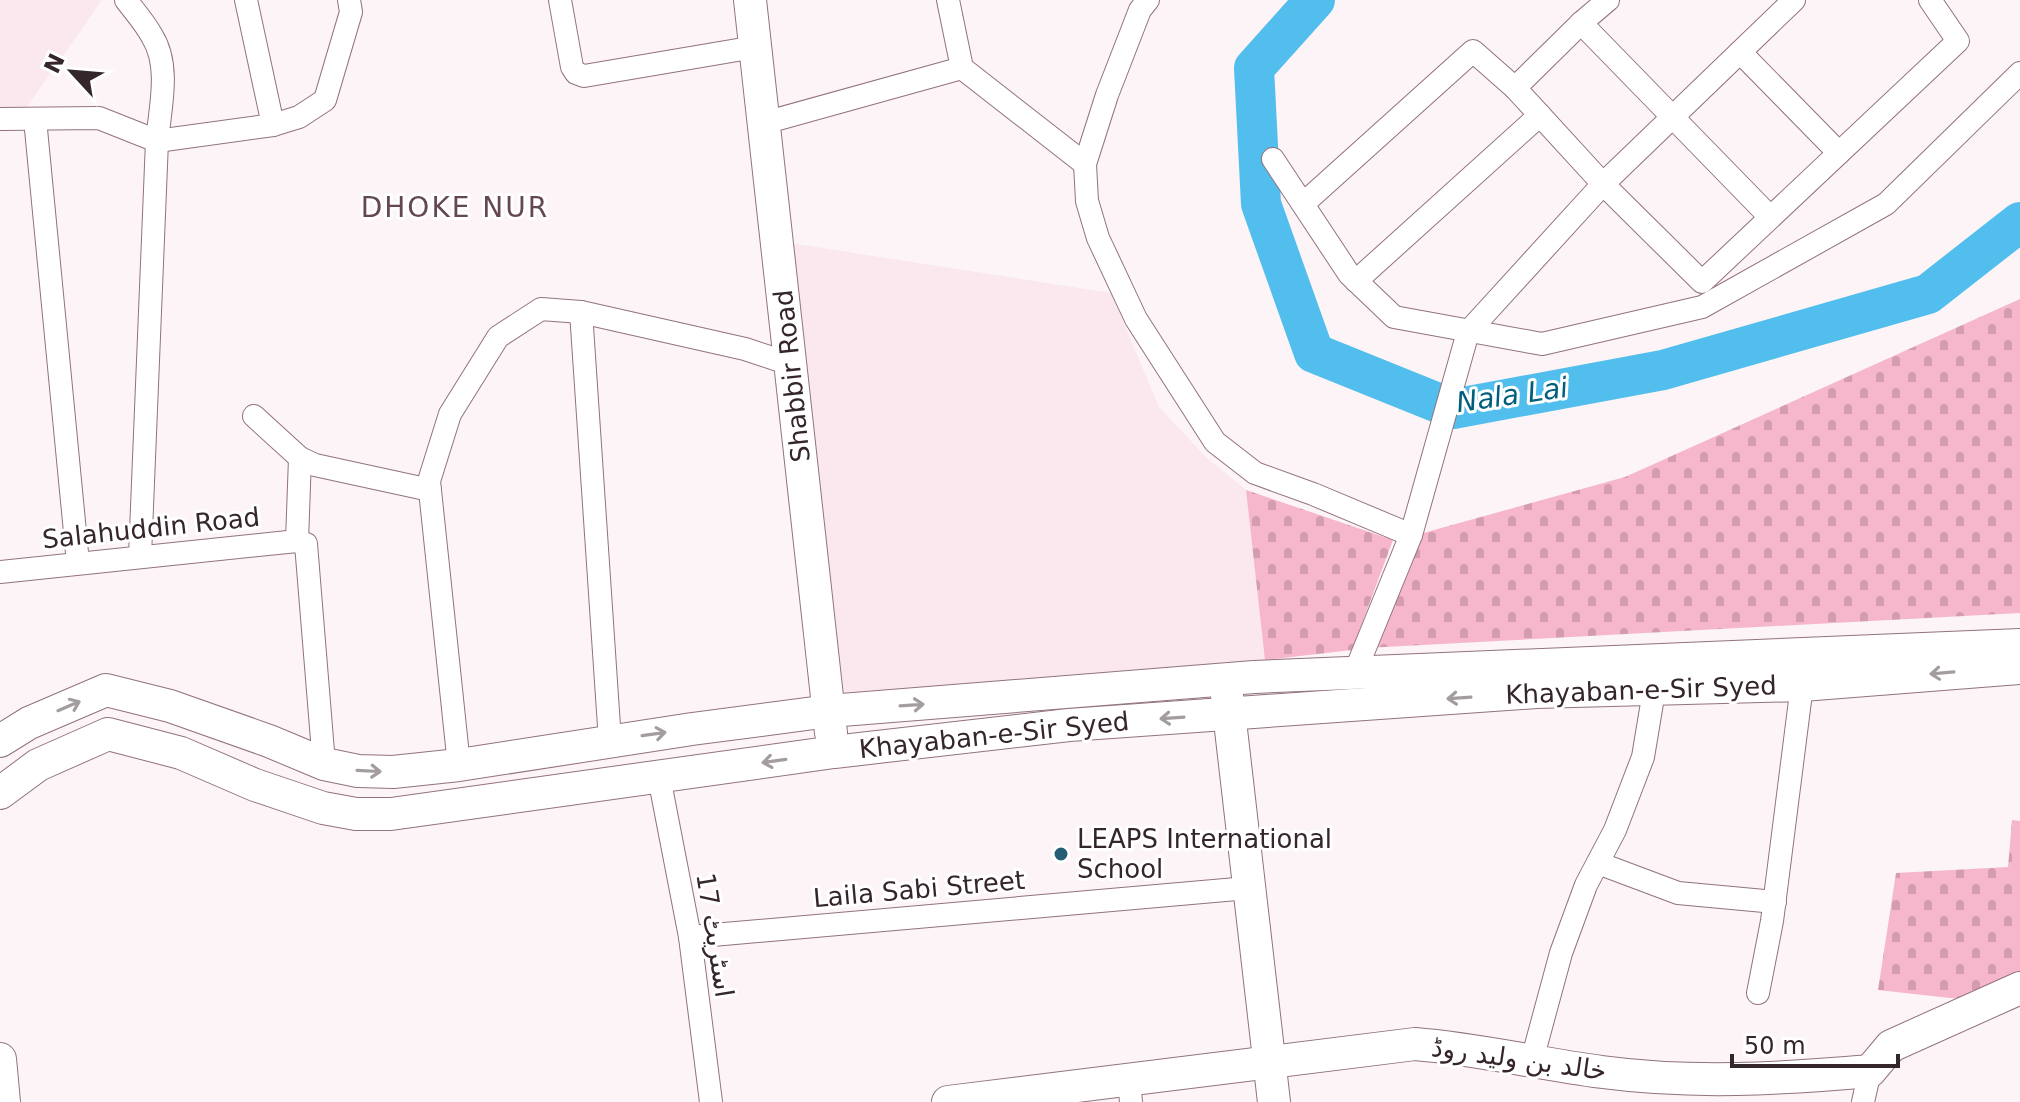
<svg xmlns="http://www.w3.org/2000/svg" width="2020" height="1102" viewBox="0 0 2020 1102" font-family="'DejaVu Sans','Noto Naskh Arabic',sans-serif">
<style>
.built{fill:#fae8ee}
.cemetery{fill:url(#cemetery-stones)}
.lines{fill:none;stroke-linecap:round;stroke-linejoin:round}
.river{stroke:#51beed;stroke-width:40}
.street-casing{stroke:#92727d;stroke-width:24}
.secondary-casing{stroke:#92727d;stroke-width:34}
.street{stroke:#fff;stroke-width:22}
.secondary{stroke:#fff;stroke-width:32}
.oneway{stroke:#a49da0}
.poi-dot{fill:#235d76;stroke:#fff;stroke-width:3}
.labels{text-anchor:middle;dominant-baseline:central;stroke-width:6;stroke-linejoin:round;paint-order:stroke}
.street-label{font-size:26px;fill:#34262b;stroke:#fff}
.poi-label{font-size:26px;fill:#34262b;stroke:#fff;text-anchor:start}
.neighbourhood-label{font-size:28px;letter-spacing:2px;fill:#644751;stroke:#fff}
.water-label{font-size:28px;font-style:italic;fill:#005e7d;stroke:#fff}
</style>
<defs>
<pattern id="cemetery-stones" width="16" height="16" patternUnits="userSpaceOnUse" patternTransform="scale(2)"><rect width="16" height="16" fill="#f6b7cc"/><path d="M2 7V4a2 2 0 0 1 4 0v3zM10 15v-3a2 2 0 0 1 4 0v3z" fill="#d49daf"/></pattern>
</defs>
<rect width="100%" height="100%" fill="#fcf4f6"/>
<!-- built -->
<g class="built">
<path d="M0,0H102L19,118L0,119Z"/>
<path d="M777,241L1111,293L1159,407L1206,457L1246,490L1268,676L829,711Z"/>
</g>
<!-- cemetery -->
<g class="cemetery">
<path d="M2020,299V613L1366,648L1416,535L1625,477Z"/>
<path d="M1246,490L1393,540L1352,650L1265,660Z"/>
<path d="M2012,820L2020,821V971L1959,999L1878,990L1896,873L2008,867Z"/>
</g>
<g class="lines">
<!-- river -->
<path class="river" d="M1315,0L1254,68L1261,204L1314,353L1453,409L1663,370L1928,294L2020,222"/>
<!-- street casing -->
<g class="street-casing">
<g id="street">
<path d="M126,0C135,12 145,23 152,36C171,66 160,108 157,141L140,556"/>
<path d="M246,0L273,125"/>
<path d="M560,0L572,67L576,73L584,76L755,47"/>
<path d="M948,0L962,68L1085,164"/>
<path d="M1148,0L1140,10L1107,95L1085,164L1087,201L1098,238L1136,319L1215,442L1255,473L1313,494L1411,535"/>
<path d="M1581,23L1770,217"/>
<path d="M1740,52L1839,153"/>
<path d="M1515,88L1581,23L1608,0"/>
<path d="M0,119L99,118L157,141L273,125L299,117L325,100L351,12L349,0"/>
<path d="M35,119L78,563"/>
<path d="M764,123L962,68"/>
<path d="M1273,159L1349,274L1394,317L1542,344L1702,307L1886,204L2020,73"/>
<path d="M1303,204L1473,51L1515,88L1603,184L1702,282L1958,41L1930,0"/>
<path d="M1356,281L1540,115"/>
<path d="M581,312L610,741"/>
<path d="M254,416L300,458L315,465L430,490"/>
<path d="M297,541L300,458"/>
<path d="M0,572L297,541L306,544L324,764"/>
<path d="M1355,672L1411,535L1468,332L1603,184L1794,0"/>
<path d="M459,765L429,481L450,414L498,337L541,309L581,312L745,349L790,364"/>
<path d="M659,777L690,937L711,1102"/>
<path d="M1598,863L1678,893L1775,902"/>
<path d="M690,937L1248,888"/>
<path d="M1758,993L1772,921L1802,685"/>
<path d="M1532,1060L1561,953L1586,885L1615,830L1643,757L1654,691"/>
<path d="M1129,1080L1131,1102"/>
<path d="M1863,1102L1870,1071"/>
</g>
</g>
<!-- secondary casing -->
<g class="secondary-casing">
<g id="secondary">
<path d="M750,0L831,733"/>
<path d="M1227,695L1274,1102"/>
<path d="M0,741L29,723L106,690L170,706L269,741L324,764L358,771L393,772L459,765L692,729L829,711L1254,677L2020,645"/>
<path d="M0,793L38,765L108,734L181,753L255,785L323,808L356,814H391L834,752L1069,725L1536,692L1802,685L2020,668"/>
<path d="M0,1059L4,1102"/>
<path d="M948,1102L1415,1044C1478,1049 1540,1064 1602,1072C1692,1084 1780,1079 1870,1071L1891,1046L2020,988"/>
</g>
</g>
<!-- street -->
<use href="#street" class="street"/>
<!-- secondary -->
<use href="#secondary" class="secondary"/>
</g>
<!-- one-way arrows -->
<defs><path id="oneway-shaft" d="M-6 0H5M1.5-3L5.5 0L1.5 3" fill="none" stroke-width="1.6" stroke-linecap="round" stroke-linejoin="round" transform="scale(2)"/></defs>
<g class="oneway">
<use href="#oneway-shaft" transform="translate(1942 673) rotate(175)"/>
<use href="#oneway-shaft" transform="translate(1459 698) rotate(176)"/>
<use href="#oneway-shaft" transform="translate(912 705) rotate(-4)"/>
<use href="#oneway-shaft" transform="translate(69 706) rotate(-23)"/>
<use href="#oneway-shaft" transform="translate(1172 718) rotate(176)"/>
<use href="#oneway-shaft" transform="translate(654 734) rotate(-8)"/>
<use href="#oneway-shaft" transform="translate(774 761) rotate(172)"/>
<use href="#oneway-shaft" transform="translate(369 771) rotate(3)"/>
</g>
<!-- markers -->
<circle class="poi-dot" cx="1061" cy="854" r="8"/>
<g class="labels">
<!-- street labels -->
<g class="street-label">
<text transform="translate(792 376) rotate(-96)">Shabbir Road</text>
<text transform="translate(151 528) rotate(-6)">Salahuddin Road</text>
<text transform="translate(1641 690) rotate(-2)">Khayaban-e-Sir Syed</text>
<text transform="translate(994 735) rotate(-6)">Khayaban-e-Sir Syed</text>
<text transform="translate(919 889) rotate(-5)">Laila Sabi Street</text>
<text transform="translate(715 935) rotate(81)">اسٹریٹ 17</text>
<text transform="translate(1519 1059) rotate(8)">خالد بن ولید روڈ</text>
</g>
<!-- poi labels -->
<g class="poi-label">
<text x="1077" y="839">LEAPS International<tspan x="1077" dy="30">School</tspan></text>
</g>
<!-- neighbourhood labels -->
<g class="neighbourhood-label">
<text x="455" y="207">DHOKE NUR</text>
</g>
<!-- water labels -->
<g class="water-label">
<text transform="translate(1512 395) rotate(-8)">Nala Lai</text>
</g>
</g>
<!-- north arrow -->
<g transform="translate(72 72) rotate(296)" stroke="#ffffff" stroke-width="6" paint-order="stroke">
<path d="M0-6L14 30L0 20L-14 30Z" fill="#34262b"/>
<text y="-12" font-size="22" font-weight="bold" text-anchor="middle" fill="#34262b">N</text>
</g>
<!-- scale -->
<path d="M1732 1054v12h166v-12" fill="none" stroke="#34262b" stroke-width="4"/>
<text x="1744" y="1054" font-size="24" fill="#34262b" stroke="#ffffff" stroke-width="6" paint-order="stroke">50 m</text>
</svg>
